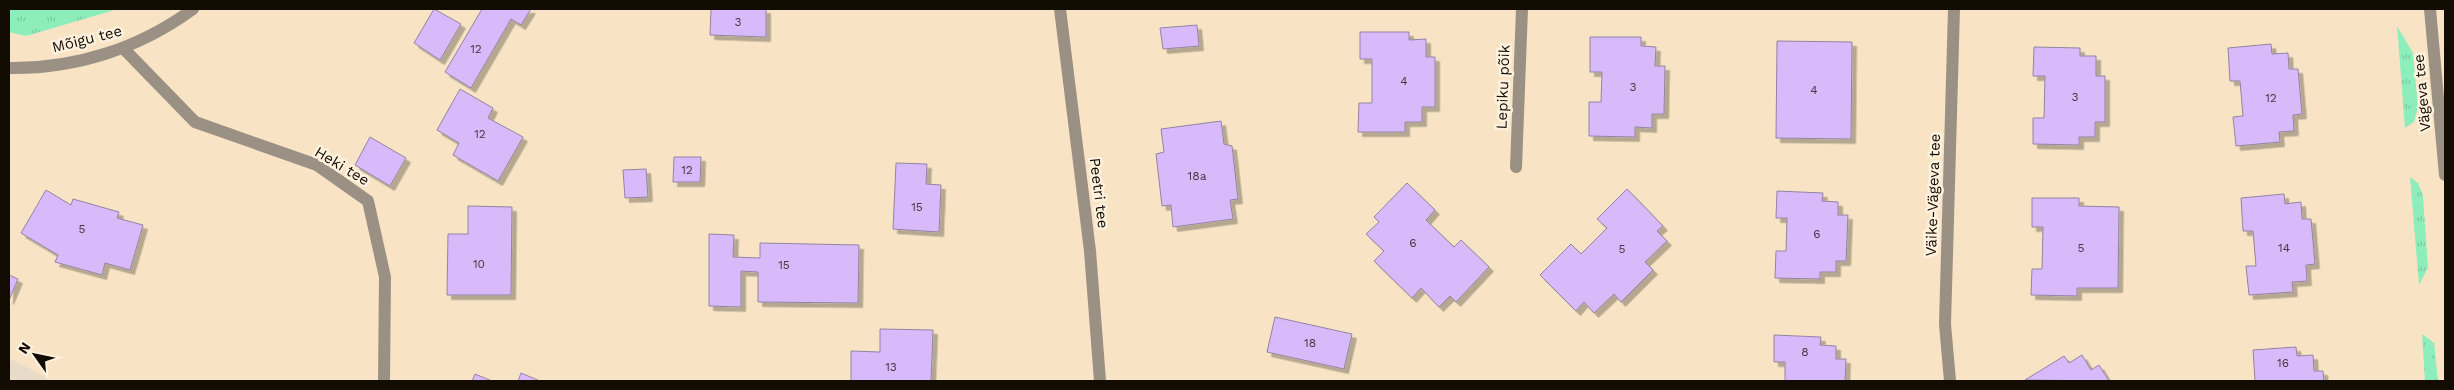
<svg xmlns="http://www.w3.org/2000/svg" width="2454" height="390" viewBox="0 0 2454 390" font-family="'Work Sans',sans-serif">
<style>
.education{fill:#e8dbc7}
.grass{fill:url(#grass-tufts)}
.building{fill:#d8bafa;stroke:#9184a2;filter:url(#shadow)}
.lines{fill:none;stroke-linecap:round;stroke-linejoin:round}
.street{stroke:#9a9084;stroke-width:12}
.labels{text-anchor:middle;dominant-baseline:central;stroke-width:5;stroke-linejoin:round;paint-order:stroke}
.number-label{font-size:12px;fill:#443841}
.street-label{font-size:15px;fill:#130c03;stroke:#fef2df}
</style>
<defs>
<pattern id="grass-tufts" width="24" height="20" patternUnits="userSpaceOnUse" patternTransform="scale(1.25)"><rect width="24" height="20" fill="#8deebc"/><path d="M3 7l-1-3M5 7V3M7 7l1-3M15 17l-1-3M17 17v-4M19 17l1-3" fill="none" stroke="#79cba0"/></pattern>
<filter id="shadow"><feDropShadow dx="4.5" dy="4.5" stdDeviation="0" flood-color="#0004"/></filter>
</defs>
<rect width="100%" height="100%" fill="#f8e4c4"/>
<!-- education -->
<path class="education" d="M9,358L53,381H9Z"/>
<!-- grass -->
<g class="grass">
<path d="M9,9H118L26,36L9,32Z"/>
<path d="M2397,26L2413,53L2418,107L2414,122L2405,128Z"/>
<path d="M2410,177L2418,183L2423,196L2425,226L2428,268L2419,285Z"/>
<path d="M2422,334L2434,343L2438,381H2425Z"/>
</g>
<!-- building -->
<g class="building">
<path d="M434,9L461,24L440,60L414,43Z"/>
<path d="M482,9H531L521,25L511,19L471,88L445,72Z"/>
<path d="M711,9H766V37L710,35Z"/>
<path d="M1197,25L1199,46L1163,49L1160,28Z"/>
<path d="M1360,32H1409V40L1426,39V57H1435V107H1422V122H1405V132H1358L1359,103H1372V59H1360Z"/>
<path d="M1590,37H1641V46L1656,47L1655,66H1665L1664,114H1652V128L1635,127V137L1589,136V102H1601L1602,72H1590Z"/>
<path d="M1777,41L1852,42L1851,139L1776,138Z"/>
<path d="M2271,44L2272,54L2288,53L2289,69H2298L2302,114L2293,115L2294,131L2279,132L2280,142L2236,146L2233,117L2243,116L2240,81H2230L2228,48Z"/>
<path d="M2034,47L2080,48V56H2096V76H2105V122H2095V137H2079V145L2033,144V118H2044L2045,76H2033Z"/>
<path d="M460,89L493,108L488,118L523,137L498,181L453,155L459,143L437,130Z"/>
<path d="M1221,121L1224,144L1232,146L1238,199L1230,200L1233,219L1173,227L1171,205L1162,206L1156,154L1164,152L1161,129Z"/>
<path d="M370,137L406,158L390,186L355,165Z"/>
<path d="M674,157H701L700,182H673Z"/>
<path d="M896,163L927,164L926,184L941,185L939,232L893,229Z"/>
<path d="M646,169L648,197L625,198L623,170Z"/>
<path d="M1407,183L1435,210L1426,220L1454,247L1461,240L1489,267L1456,302L1450,296L1439,307L1421,288L1412,298L1374,261L1384,251L1366,234L1379,222L1374,217Z"/>
<path d="M1627,189L1663,226L1657,231L1667,241L1645,262L1653,270L1621,302L1614,294L1594,313L1584,302L1576,311L1540,275L1571,244L1581,254L1607,228L1597,219Z"/>
<path d="M46,190L71,205L73,199L119,212L117,218L143,225L130,270L105,263L102,275L55,262L58,255L21,233Z"/>
<path d="M1777,191L1823,193L1822,201L1838,202V215H1848L1846,261H1836V272H1820V279L1775,278L1776,251H1786L1787,218H1776Z"/>
<path d="M2284,194L2285,204L2301,202L2302,219H2311L2315,264L2306,265L2307,281L2292,282L2293,292L2249,295L2246,266H2256L2253,231H2243L2241,198Z"/>
<path d="M2032,198H2079V206L2119,207L2118,288H2077V296L2031,295L2032,269H2042L2043,227H2032Z"/>
<path d="M468,206L512,207L511,295H447L448,234H468Z"/>
<path d="M709,234L734,235L733,257L760,258V243L859,245L858,303L758,302V272L741,271V307L709,306Z"/>
<path d="M9,275L18,279L9,300Z"/>
<path d="M1275,317L1352,334L1344,369L1267,352Z"/>
<path d="M880,329L933,330L931,381H851V351L880,352Z"/>
<path d="M1774,335L1821,337L1820,345L1836,346V359H1846L1845,381H1785V362H1774Z"/>
<path d="M2296,347L2297,356L2313,355L2314,371H2323L2324,381H2255L2253,350Z"/>
<path d="M2082,355L2091,370L2099,365L2109,381L2025,380L2064,356L2069,363Z"/>
<path d="M521,373L540,381H518Z"/>
<path d="M475,374L492,381H472Z"/>
</g>
<g class="lines">
<!-- street -->
<g class="street">
<path d="M1060,9L1090,251L1100,381"/>
<path d="M2430,9L2445,175"/>
<path d="M124,49L195,122L317,165L368,201L385,277L384,381"/>
<path d="M9,68C76,69 140,48 193,9"/>
<path d="M1516,167L1522,9"/>
<path d="M1950,381L1945,324L1954,9"/>
</g>
</g>
<g class="labels">
<!-- number labels -->
<g class="number-label">
<text x="738" y="22">3</text>
<text x="476" y="49">12</text>
<text x="1404" y="81">4</text>
<text x="1633" y="87">3</text>
<text x="1814" y="90">4</text>
<text x="2075" y="97">3</text>
<text x="2271" y="98">12</text>
<text x="480" y="134">12</text>
<text x="687" y="170">12</text>
<text x="1197" y="176">18a</text>
<text x="917" y="207">15</text>
<text x="82" y="229">5</text>
<text x="1817" y="234">6</text>
<text x="1413" y="243">6</text>
<text x="2081" y="248">5</text>
<text x="2284" y="248">14</text>
<text x="1622" y="249">5</text>
<text x="479" y="264">10</text>
<text x="784" y="265">15</text>
<text x="1310" y="343">18</text>
<text x="1805" y="352">8</text>
<text x="2283" y="363">16</text>
<text x="891" y="367">13</text>
</g>
<!-- street labels -->
<g class="street-label">
<text transform="translate(87 39) rotate(-14)">Mõigu tee</text>
<text transform="translate(1503 87) rotate(-88)">Lepiku põik</text>
<text transform="translate(2422 93) rotate(-95)">Vägeva tee</text>
<text transform="translate(342 166) rotate(31)">Heki tee</text>
<text transform="translate(1099 193) rotate(83)">Peetri tee</text>
<text transform="translate(1933 195) rotate(-88)">Väike-Vägeva tee</text>
</g>
</g>
<!-- border -->
<rect width="2454" height="390" fill="none" stroke="#130c03" stroke-width="20"/>
<!-- north arrow -->
<g transform="translate(35 355) rotate(303)" stroke="#fef2df" stroke-width="4" paint-order="stroke">
<path d="M0-4L9 19L0 12L-9 19Z" fill="#130c03"/>
<text y="-8" font-size="14" font-weight="bold" text-anchor="middle" fill="#130c03">N</text>
</g>
</svg>
